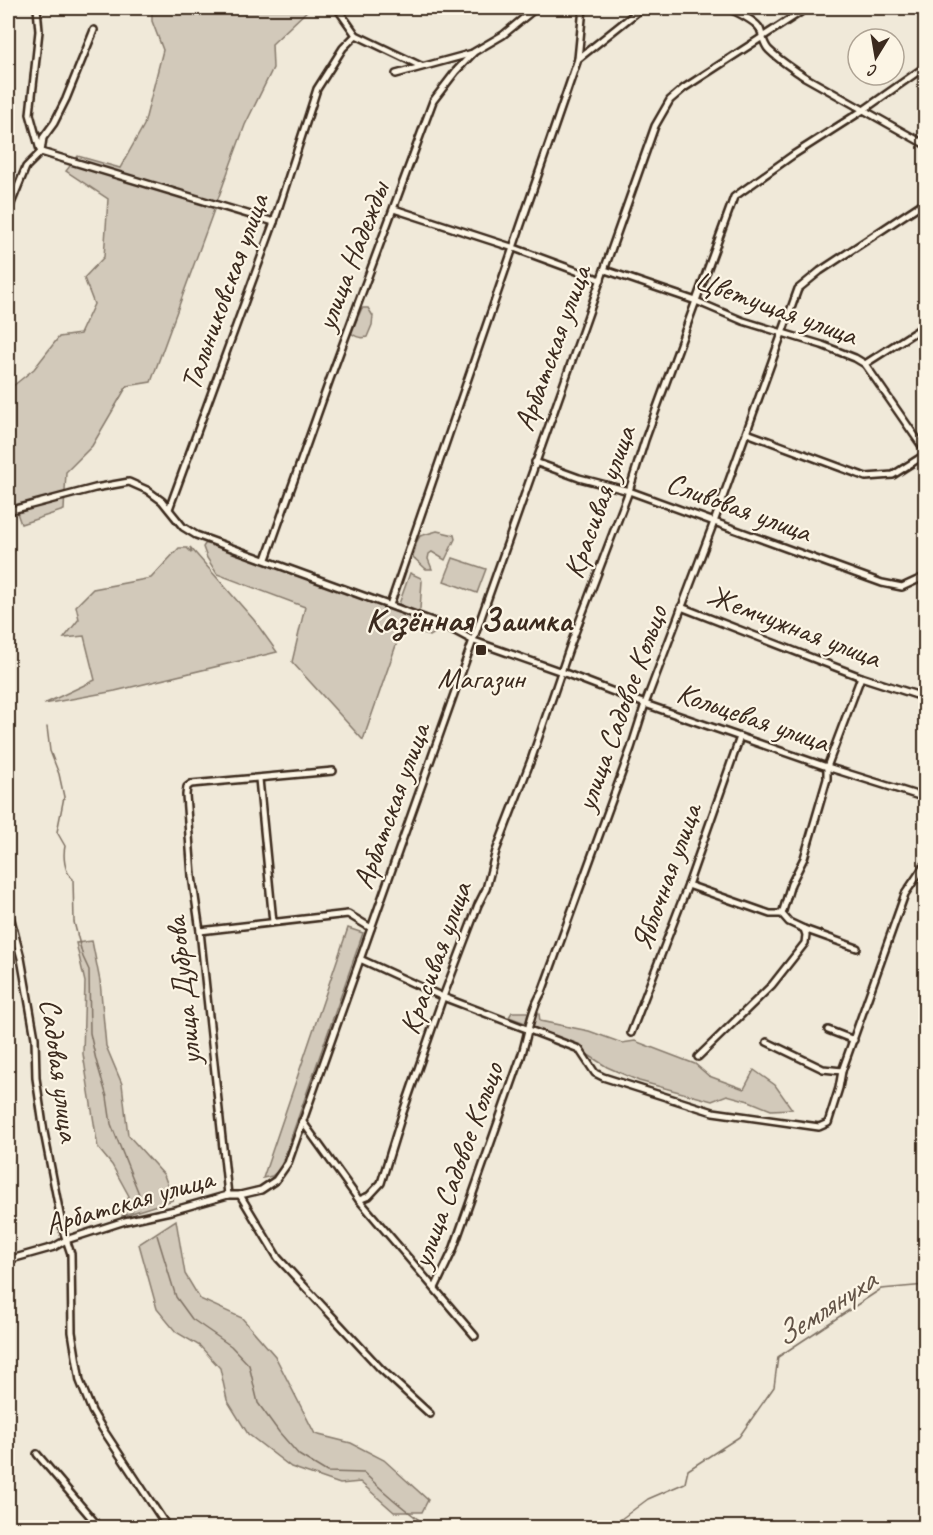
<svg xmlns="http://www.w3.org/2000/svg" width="933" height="1535" viewBox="0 0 933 1535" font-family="Caveat,sans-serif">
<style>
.green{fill:#d2c9ba;stroke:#867a6c;stroke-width:1.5}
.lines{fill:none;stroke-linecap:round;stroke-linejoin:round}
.stream{stroke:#7e7163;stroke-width:1.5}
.minor-casing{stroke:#3b2a1e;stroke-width:10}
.minor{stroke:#fcf5e5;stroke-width:5}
.poi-dot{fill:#3b2a1e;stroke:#fcf5e5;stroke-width:2}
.labels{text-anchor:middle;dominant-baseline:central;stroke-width:4.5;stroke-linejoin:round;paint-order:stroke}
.street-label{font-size:30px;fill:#3b2a1e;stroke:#fcf5e5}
.poi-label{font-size:30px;fill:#3b2a1e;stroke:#fcf5e5}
.water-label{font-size:32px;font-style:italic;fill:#625346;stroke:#fcf5e5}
.quarter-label{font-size:33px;font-weight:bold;fill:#3b2a1e;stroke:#fcf5e5}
</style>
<rect width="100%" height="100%" fill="#f0e9d9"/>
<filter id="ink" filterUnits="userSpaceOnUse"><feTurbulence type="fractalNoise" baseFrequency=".0167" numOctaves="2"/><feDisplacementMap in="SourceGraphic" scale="12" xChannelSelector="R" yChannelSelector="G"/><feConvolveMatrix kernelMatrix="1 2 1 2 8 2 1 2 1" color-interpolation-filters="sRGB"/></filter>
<g filter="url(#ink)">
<!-- green -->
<g class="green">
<path d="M152,8H310L272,44L273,68L245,125L151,382L127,386L92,446L66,472L64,510L21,524L8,488V390L34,369L59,337L80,334L94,304L84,278L104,257L108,199L66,171L78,156L120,168L144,125L163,50L152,21Z"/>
<path d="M362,308H368L373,316L372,325L367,337C361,339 356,337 351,333Z"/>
<path d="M437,531L454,535L455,539L445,560L432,552L429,554L428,559L432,569H426L413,557L417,541L420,536Z"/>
<path d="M209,543L442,629L430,636L402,628L363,740L292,662L305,607L217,574L207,558L203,547L205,544Z"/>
<path d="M190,547L254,620L277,652L115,691L44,704L95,680L84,636L64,638L79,619L76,606L93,589L151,578L179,548H187L192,553Z"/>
<path d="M453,558L486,569L477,593L444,581Z"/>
<path d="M410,573L421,578L422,581L420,609L418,611L408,610L399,604Z"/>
<path d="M348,928L363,933L280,1169L272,1176L263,1178Z"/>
<path d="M92,941L100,981L106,1046L122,1084L128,1135L164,1175L173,1200L122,1216L129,1196L112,1165L98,1148L83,1054L85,982L76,943Z"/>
<path d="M512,1012H537L539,1014L540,1021L589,1031L622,1043L635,1041L695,1064L709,1076L744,1089L754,1070L775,1085L792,1109L771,1110L749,1101L727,1095L712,1101L639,1081L607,1067L579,1049L536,1030L534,1026L509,1017Z"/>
<path d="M176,1220L185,1274L200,1299L242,1318L275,1356L315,1434L351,1443L384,1460L428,1500L422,1512H394L360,1482L340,1484L291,1467L248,1434L227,1400L220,1368L200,1346L176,1332L157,1309L139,1244Z"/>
</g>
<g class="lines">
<!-- stream -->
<g class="stream">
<path d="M47,727L50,751L59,774L64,797L57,832L65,846C63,856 64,872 73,879L74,922L83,957L89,970L90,1033L96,1060L107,1097L111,1124L143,1204"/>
<path d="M157,1235L176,1297L192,1319L231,1346L249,1365L258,1403L279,1432L299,1455L327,1472L364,1473C385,1493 406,1512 431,1528"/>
<path d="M609,1528L648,1499L685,1483L688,1470L739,1437L774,1387L778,1357L881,1289L926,1285"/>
</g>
<!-- minor casing -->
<g class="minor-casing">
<g id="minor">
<path d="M37,8L39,31L30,114L40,150"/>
<path d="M337,8L356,35L421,66"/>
<path d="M729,8C737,13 755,20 760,29C763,36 763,44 769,50C779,60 792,68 803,76L926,145"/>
<path d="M578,59L583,8"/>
<path d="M396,74L473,53"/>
<path d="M41,152L274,222"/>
<path d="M394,209L514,248L601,280"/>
<path d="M8,211L26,167L41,152L43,138L54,123L66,99L94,30"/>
<path d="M605,270L696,301L743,321L822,345L855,358L865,364L926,452"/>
<path d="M865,364L926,325"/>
<path d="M747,433L866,477L893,475L926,454"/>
<path d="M535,462L579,478L629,491L882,583L902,587L926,576"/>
<path d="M169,509L274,222L317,89L343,48L356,35"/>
<path d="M8,511L95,488L129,482L147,490L162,501L183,527L196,535L446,626L474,641L562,672L645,704L827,767L926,798"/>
<path d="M266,559L330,379L433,101L456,71L474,52L503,35L536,8"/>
<path d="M390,605L578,59L642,8"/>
<path d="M681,607L861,677L926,698"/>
<path d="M259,779L273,922"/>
<path d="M688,885L770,914H782"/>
<path d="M8,908L21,958L35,1038L36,1078L44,1132L63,1230L71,1254L72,1332L80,1381L92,1411L102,1428L168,1528"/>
<path d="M804,929L857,948"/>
<path d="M200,931L348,914L371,928"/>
<path d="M360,959L443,997L579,1049L595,1073L603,1077L713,1112L819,1127L828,1123L839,1088L842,1071"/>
<path d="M828,1030L854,1040"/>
<path d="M631,1033L688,885L740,737"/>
<path d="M767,1042L823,1069L842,1071L905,894L926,863"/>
<path d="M698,1057L772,985L805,943L806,935L804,929L789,922L782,914L791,884L804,858L827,779V767L861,677"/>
<path d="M302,1121L359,1200L475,1336"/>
<path d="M228,1195L200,931L192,876L186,795L187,787L191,784L333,771"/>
<path d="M240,1195L278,1258L381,1369L430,1414"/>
<path d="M359,1200L369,1196L381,1183L402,1115L443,997L478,905L486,889L496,851L531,760L570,646L629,491L645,440L734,197L793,155L865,109L926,66"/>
<path d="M8,1260L54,1247L66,1240L125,1221L175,1210L228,1195H240L261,1190L276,1180L288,1163L655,126L670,100L684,88L807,8"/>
<path d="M435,1288L453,1250L521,1057C528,1035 530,1012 542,992L631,748L645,704L714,522L798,289L820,271L926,201"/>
<path d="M37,1454L100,1528"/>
</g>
</g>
<!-- minor -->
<use href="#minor" class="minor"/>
</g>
</g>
<!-- markers -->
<rect class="poi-dot" x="475" y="644" width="12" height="12" rx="3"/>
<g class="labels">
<!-- street labels -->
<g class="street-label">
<text transform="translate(352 256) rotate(-69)">улица Надежды</text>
<text transform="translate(224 292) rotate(-70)">Тальниковская улица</text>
<text transform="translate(776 307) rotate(20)">Цветущая улица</text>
<text transform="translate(552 348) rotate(-70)">Арбатская улица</text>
<text transform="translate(599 502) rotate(-70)">Красивая улица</text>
<text transform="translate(739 507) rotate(20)">Сливовая улица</text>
<text transform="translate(794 626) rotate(21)">Жемчужная улица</text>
<text transform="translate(621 708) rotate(-70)">улица Садовое Кольцо</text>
<text transform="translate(753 717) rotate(19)">Кольцевая улица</text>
<text transform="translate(391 806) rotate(-70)">Арбатская улица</text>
<text transform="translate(666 877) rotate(-70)">Яблочная улица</text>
<text transform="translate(435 958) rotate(-70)">Красивая улица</text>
<text transform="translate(183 991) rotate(-96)">улица Дуброва</text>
<text transform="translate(60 1070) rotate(82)">Садовая улица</text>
<text transform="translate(457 1165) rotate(-70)">улица Садовое Кольцо</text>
<text transform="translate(129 1201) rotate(-16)">Арбатская улица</text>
</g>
<!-- poi labels -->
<g class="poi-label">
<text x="481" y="678">Магазин</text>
</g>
<!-- water labels -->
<g class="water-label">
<text transform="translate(825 1308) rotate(-33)">Землянуха</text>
</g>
<!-- quarter labels -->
<g class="quarter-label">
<text x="469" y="620">Казённая Заимка</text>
</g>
</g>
<!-- margin -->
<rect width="933" height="1535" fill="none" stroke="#fcf5e5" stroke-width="30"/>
<rect x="15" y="15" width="903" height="1505" fill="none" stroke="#3b2a1e" stroke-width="2" filter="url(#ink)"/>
<!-- north arrow -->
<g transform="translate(876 57) rotate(191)"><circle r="28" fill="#fcf5e5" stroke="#afa495" stroke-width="1.5"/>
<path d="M0-4.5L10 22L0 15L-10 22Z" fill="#3b2a1e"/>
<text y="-9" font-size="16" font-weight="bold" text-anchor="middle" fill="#3b2a1e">С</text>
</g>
</svg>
